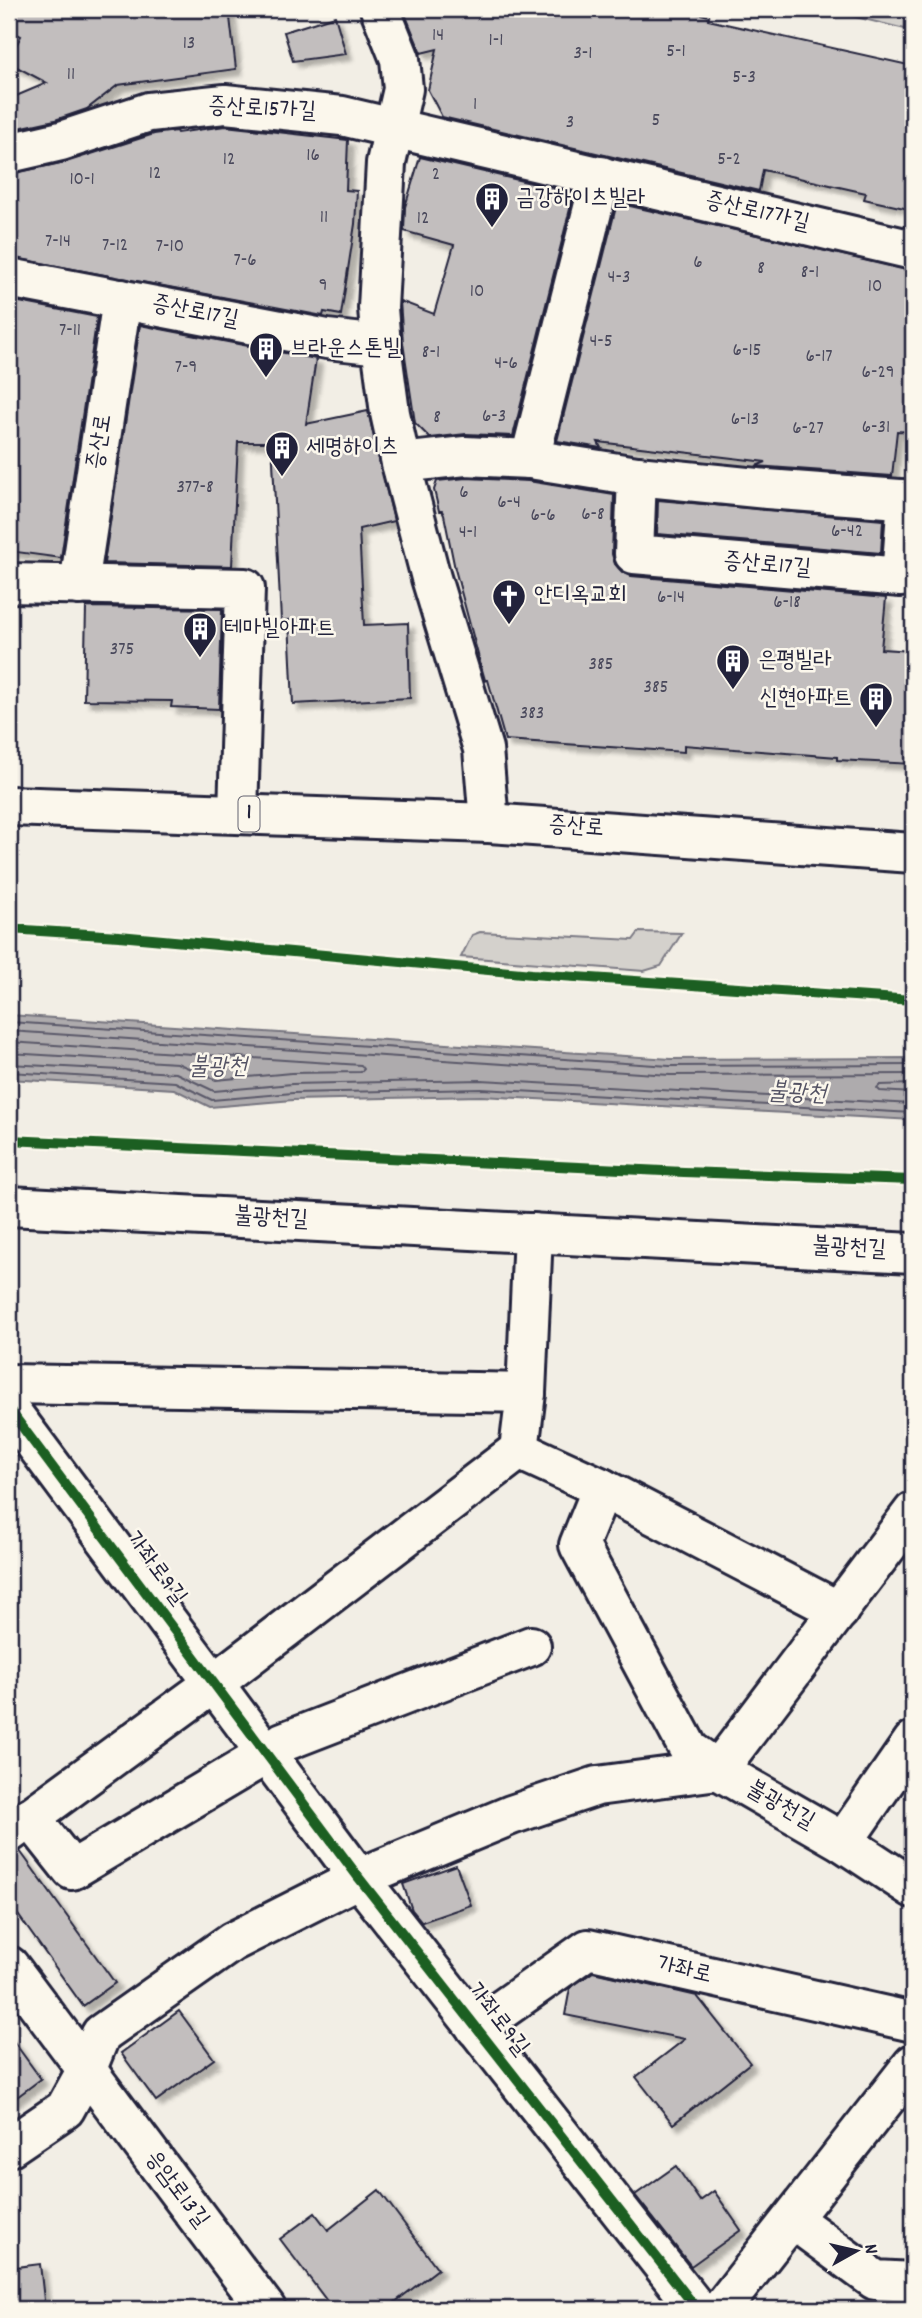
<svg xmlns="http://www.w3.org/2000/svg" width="922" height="2318" viewBox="0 0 922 2318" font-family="Dekko,'Poor Story',sans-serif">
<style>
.green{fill:#d4d1cc;stroke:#7b7a84;stroke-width:2}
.water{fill:#aeabad;stroke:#76747f;stroke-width:2}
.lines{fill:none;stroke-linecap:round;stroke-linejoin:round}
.shore{stroke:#5a5969;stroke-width:2}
.building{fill:#c2bebe;stroke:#22223b;stroke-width:2;filter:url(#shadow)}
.minor-casing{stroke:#22223b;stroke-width:44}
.major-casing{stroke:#22223b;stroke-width:44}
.minor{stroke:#fbf7ec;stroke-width:38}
.major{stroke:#fbf7ec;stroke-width:38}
.cycleway-casing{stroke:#fbf7ec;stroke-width:15}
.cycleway{stroke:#1b5e20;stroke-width:10}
.labels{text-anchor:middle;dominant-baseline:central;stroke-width:5;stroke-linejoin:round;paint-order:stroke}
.number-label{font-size:19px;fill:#4a495c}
.shield{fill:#fbf7ec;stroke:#636270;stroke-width:2}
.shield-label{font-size:21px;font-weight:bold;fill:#22223b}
.street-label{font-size:23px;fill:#22223b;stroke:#fbf7ec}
.poi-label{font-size:23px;fill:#22223b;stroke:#fbf7ec;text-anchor:start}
.water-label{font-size:24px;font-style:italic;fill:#535263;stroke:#fbf7ec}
</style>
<defs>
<filter id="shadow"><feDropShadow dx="6" dy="6" stdDeviation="2" flood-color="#0004"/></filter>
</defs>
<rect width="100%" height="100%" fill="#f2eee5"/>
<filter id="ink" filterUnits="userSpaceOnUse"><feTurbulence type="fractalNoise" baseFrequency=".0143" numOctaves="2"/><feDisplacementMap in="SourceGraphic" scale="14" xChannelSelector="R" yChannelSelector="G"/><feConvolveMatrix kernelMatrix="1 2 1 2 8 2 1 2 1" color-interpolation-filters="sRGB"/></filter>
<g filter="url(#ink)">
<!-- green -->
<g class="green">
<path d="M823,9H913V31Z"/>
<path d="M480,932L633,940L639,932L682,933L661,966L644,971L461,957L472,935Z"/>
</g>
<!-- water -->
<path class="water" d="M9,1015L671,1059L913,1058V1120L481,1096L293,1100L210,1107L174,1089L9,1079Z"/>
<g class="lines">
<!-- shore -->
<g class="shore">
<path d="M9,1022L670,1066L913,1065"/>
<path d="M9,1031L670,1075L913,1074"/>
<path d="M9,1042L361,1065L364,1069L361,1072L291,1073L216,1080L177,1063L9,1053"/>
<path d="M9,1064L176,1073L214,1091L292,1084L481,1080L913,1104"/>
<path d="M9,1072L175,1082L212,1100L293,1093L481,1089L913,1113"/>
<path d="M913,1084L880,1085L877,1088L880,1091L913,1093"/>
</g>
</g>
<!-- building -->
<g class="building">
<path d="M9,9H229L236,69L118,85L87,109L55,120L9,130V99L47,83L9,63V59L21,36L9,30Z"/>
<path d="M403,9H680L709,16L708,20L913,66V210L864,199L866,193L763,170L759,191L442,117L428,90L437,49L421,53Z"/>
<path d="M335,16L346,54L293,61L284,32Z"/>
<path d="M225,126L348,140L346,190L357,191L355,224L341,315L324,312L323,316L9,257V174L66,162L154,134L176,131L177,133Z"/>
<path d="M420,157L574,193L513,436L466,434L430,438L415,423L403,343L400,301L434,314L454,245L404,231L405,207Z"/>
<path d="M617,203L913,271V432L897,431L892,476L756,466L766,462L598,442L601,448L557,441Z"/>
<path d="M9,300L97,317L61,558L9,551Z"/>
<path d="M140,325L316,359L306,424L368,411L394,521L359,529L364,625L408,623L410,698L293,704L289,620L281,621L272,442H238L232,566L104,563Z"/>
<path d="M466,478L528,481L614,495L612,554L615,564L622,572L631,576L886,598L881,649L913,651V764L837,760V757L684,745V752L505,740L488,680H485L481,666L455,569L444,515L442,511H439L434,490L437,481Z"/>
<path d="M658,500L883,520L881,553L657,534Z"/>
<path d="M86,607L222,609L219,709L171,707L172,701L84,700Z"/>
<path d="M20,1851L115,1983L83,2006L9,1902V1854Z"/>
<path d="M456,1865L471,1905L422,1922L412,1910L403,1884Z"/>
<path d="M593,1972L697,1996L750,2063L673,2124L636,2077L685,2039L565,2015L570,1988Z"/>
<path d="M179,2011L214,2059L156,2101L121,2053Z"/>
<path d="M9,2035L41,2079L9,2103Z"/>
<path d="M676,2166L700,2201L714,2191L741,2230L691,2266L635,2195Z"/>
<path d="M379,2190L438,2269L386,2309H333L280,2239L315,2213L328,2230Z"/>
<path d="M40,2264L45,2309H9V2268Z"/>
</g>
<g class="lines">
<!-- minor casing -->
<g class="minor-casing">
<g id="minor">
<path d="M380,9L400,59L403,89L386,163L378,308L381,345L390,413L401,463L431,578L483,749L489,823"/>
<path d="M9,153L61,141L149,112L225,104L342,116L913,250"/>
<path d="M9,278L327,339L381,345"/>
<path d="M530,459L601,176"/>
<path d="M401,463L465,456L530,459L637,476L767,489L913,500"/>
<path d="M637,476L634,554L901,577L907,499"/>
<path d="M9,583L245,588L238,813"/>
<path d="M79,585L122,299"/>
<path d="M9,1206L913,1253"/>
<path d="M9,1384L526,1393"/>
<path d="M9,1409L359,1878L697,2309"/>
<path d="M519,1450L602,1488L839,1611"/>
<path d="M519,1450L526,1393L533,1233"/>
<path d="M602,1488L579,1545L689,1750L718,1770L843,1842L913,1888"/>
<path d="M718,1770L913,1512"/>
<path d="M30,1817L72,1870L267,1754L283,1742L531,1646"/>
<path d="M9,1833L214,1683L519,1450"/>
<path d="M843,1842L913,1741"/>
<path d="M9,1966L266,2309"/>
<path d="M476,2028L588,1949L913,2022"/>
<path d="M9,2147L65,2109L86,2071L101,2034L232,1942L359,1878L511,1815L597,1786L718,1770"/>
<path d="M792,2219L875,2280L913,2282"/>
</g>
</g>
<!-- major casing -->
<g class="major-casing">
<g id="major">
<path d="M9,806L489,823L913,853"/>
<path d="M721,2309L913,2064"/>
</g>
</g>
<!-- minor -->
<use href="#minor" class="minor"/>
<!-- major -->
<use href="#major" class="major"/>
<!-- cycleway casing -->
<g class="cycleway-casing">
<g id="cycleway">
<path d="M9,929L119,936L532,974L913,1000"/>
<path d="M9,1140L684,1172L913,1180"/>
<path d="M9,1409L359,1878L697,2309"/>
</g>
</g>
<!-- cycleway -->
<use href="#cycleway" class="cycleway"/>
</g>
</g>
<!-- icons -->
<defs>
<g id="building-pin" transform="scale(1.75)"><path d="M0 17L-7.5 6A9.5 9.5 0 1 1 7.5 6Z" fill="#22223b" stroke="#fbf7ec"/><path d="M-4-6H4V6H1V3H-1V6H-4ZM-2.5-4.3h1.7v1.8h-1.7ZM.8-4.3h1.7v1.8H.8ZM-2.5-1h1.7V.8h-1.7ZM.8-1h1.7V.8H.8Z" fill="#fff"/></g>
<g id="church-pin" transform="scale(1.75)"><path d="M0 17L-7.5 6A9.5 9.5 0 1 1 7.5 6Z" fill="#22223b" stroke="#fbf7ec"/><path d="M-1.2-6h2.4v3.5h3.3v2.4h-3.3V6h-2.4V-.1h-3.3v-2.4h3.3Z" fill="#fff"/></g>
</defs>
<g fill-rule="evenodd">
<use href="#building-pin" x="492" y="199"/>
<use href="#building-pin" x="266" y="349"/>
<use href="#building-pin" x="282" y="448"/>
<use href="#church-pin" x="509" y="596"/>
<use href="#building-pin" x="200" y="629"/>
<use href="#building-pin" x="733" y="661"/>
<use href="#building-pin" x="876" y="699"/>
</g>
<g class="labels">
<!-- number labels -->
<g class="number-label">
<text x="438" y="36">14</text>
<text x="496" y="41">1-1</text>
<text x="189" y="44">13</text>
<text x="676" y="52">5-1</text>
<text x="583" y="54">3-1</text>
<text x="71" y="75">11</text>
<text x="744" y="78">5-3</text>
<text x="475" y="105">1</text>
<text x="656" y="121">5</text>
<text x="570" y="123">3</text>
<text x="313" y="156">16</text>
<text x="229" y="160">12</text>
<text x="729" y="160">5-2</text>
<text x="155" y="174">12</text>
<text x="436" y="175">2</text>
<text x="82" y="180">10-1</text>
<text x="324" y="218">11</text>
<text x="423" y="219">12</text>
<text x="58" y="242">7-14</text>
<text x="115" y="246">7-12</text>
<text x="170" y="247">7-10</text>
<text x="245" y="261">7-6</text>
<text x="698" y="263">6</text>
<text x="761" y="269">8</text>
<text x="810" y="273">8-1</text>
<text x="619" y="278">4-3</text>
<text x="323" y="286">9</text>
<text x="875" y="287">10</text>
<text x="477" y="292">10</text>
<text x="70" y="331">7-11</text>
<text x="601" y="342">4-5</text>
<text x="747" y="351">6-15</text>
<text x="431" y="353">8-1</text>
<text x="819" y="357">6-17</text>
<text x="506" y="364">4-6</text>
<text x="186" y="368">7-9</text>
<text x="878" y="373">6-29</text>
<text x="494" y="417">6-3</text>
<text x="437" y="418">8</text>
<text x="745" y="420">6-13</text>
<text x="876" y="428">6-31</text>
<text x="808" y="429">6-27</text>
<text x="195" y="488">377-8</text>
<text x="464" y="493">6</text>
<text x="509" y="503">6-4</text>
<text x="593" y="515">6-8</text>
<text x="543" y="516">6-6</text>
<text x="847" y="532">6-42</text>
<text x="468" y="533">4-1</text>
<text x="671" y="598">6-14</text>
<text x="787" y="603">6-18</text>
<text x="122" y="650">375</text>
<text x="601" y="665">385</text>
<text x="656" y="688">385</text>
<text x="532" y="714">383</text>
</g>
<!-- shield labels -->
<rect class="shield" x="238.5" y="796.5" width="21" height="35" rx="5"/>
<g class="shield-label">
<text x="249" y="814">1</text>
</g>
<!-- street labels -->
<g class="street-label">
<text transform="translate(262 110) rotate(3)">증산로15가길</text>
<text transform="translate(757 213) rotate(13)">증산로17가길</text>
<text transform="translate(195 313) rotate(11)">증산로17길</text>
<text transform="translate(101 442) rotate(-81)">증산로</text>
<text transform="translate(767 566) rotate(5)">증산로17길</text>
<text transform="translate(576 828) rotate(4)">증산로</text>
<text transform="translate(271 1219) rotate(3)">불광천길</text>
<text transform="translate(849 1249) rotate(3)">불광천길</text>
<text transform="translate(155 1569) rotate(53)">가좌로9길</text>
<text transform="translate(780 1806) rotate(30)">불광천길</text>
<text transform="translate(684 1971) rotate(13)">가좌로</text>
<text transform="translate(497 2020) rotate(52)">가좌로9길</text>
<text transform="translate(176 2190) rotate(53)">응암로13길</text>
</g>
<!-- poi labels -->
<g class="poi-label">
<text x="516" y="199">금강하이츠빌라</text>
<text x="290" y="349">브라운스톤빌</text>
<text x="306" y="448">세명하이츠</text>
<text x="534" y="596">안디옥교회</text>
<text x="224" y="629">테마빌아파트</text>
<text x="758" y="661">은평빌라</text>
<text x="852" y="699" text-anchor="end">신현아파트</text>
</g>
<!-- water labels -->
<g class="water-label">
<text x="218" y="1068">불광천</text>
<text transform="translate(797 1094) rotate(3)">불광천</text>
</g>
</g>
<!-- margin -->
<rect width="922" height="2318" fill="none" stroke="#fbf7ec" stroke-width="35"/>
<rect x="18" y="18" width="887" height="2283" fill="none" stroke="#22223b" stroke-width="2.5" filter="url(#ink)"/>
<!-- north arrow -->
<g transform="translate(856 2251) rotate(82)" stroke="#fbf7ec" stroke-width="5" paint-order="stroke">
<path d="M0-5L12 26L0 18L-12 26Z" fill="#22223b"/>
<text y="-10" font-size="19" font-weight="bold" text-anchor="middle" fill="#22223b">N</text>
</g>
</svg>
